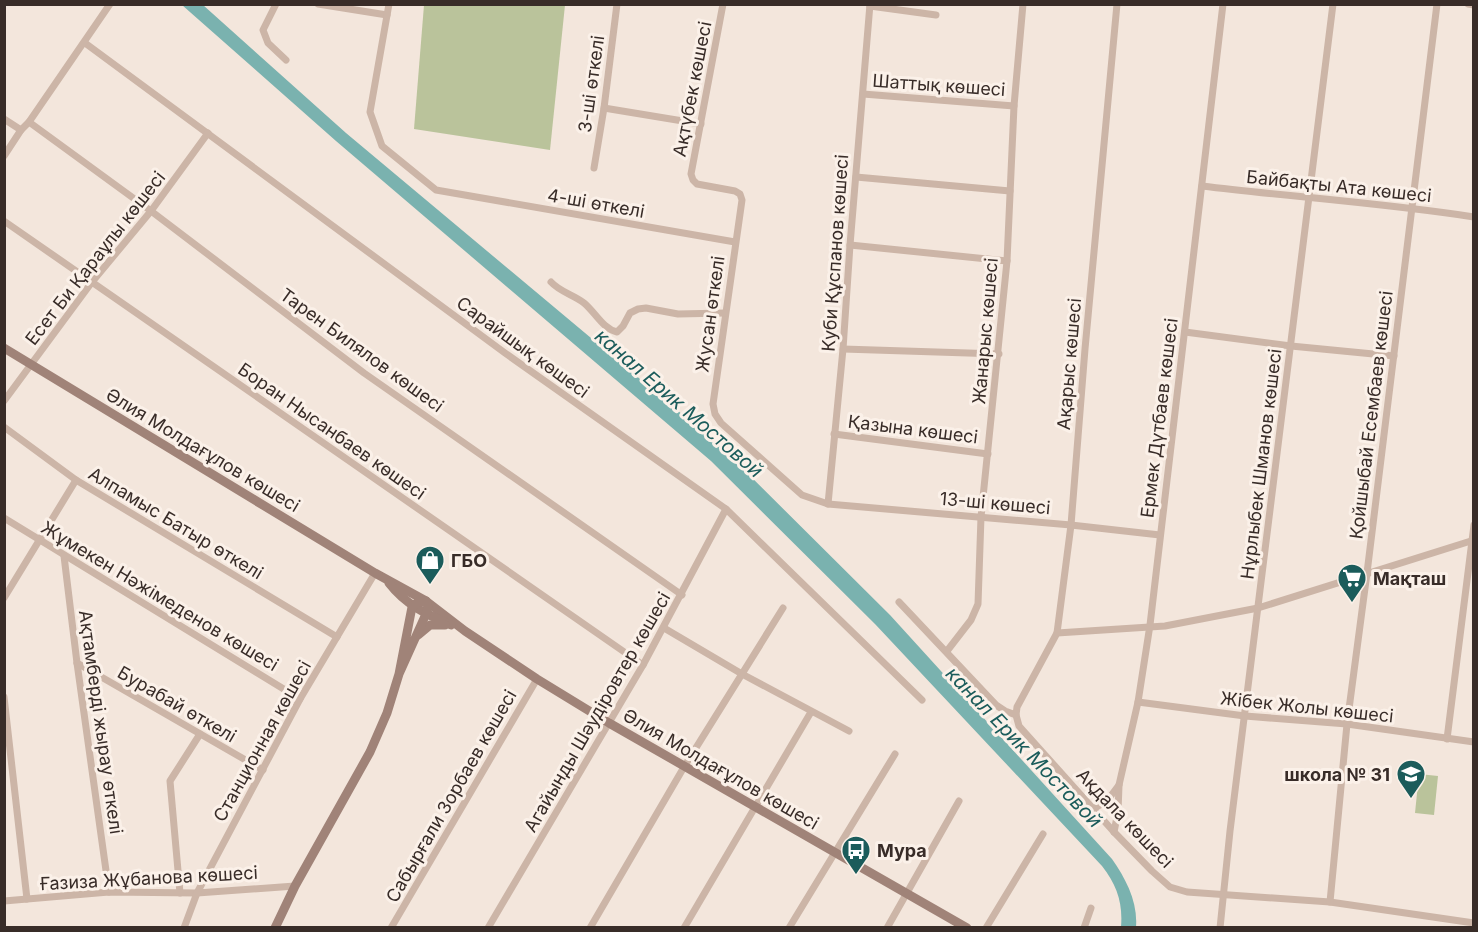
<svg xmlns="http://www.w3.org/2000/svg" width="1478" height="932" viewBox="0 0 1478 932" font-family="Inter,sans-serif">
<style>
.green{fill:#bac39b}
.water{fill:#7ab2af}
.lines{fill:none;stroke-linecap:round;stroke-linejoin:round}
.minor{stroke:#ccb5a7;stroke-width:7}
.secondary{stroke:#a08378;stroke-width:9}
.labels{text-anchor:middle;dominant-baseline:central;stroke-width:6;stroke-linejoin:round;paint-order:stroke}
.street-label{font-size:18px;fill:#382c28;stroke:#fbf1e9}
.poi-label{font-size:18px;font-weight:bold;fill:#382c28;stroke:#fbf1e9;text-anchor:start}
.water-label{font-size:20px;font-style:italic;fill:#1b5c5b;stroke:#fbf1e9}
</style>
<rect width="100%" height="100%" fill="#f3e6dc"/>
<!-- green -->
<g class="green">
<path d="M424,5H565L550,150L414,129Z"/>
<path d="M1419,774L1438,776L1434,815L1415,813Z"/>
</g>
<!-- water -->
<path class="water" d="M182,5H203L346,133L720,446L890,615L1112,859C1126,879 1138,902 1136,927H1121C1123,903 1117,885 1102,866L875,624L711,461L336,141Z"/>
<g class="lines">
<!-- minor -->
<g class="minor">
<path d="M276,4L263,30L268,43L286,60"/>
<path d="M318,4L387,15"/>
<path d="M389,4L370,112L382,146L436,190L735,242"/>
<path d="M723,4L691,174L693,180L697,184L735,191L740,194L742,200L713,404L715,414L721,423L802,495L828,504L1071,525L1160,535"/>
<path d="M1468,4L1474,5"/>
<path d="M870,6L936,15"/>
<path d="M85,43L505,353L726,509L922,700"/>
<path d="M863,94L1014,106"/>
<path d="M604,108L701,124"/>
<path d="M4,119L21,130"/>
<path d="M29,122L151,211L364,373L682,595"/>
<path d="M4,156L21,130L29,122L110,4"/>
<path d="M594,168L604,108L617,4"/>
<path d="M856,177L1010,191"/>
<path d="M1202,186C1292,197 1383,203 1474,217"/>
<path d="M4,221L643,665"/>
<path d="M850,245L1007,261"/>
<path d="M551,282C560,292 574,295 584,303C595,312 603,329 617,332L623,326L630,313L638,309L646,308L678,314L725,313"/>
<path d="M1185,332L1291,346L1394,356"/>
<path d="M843,349L999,354"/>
<path d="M4,401L92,282L151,211L208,133"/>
<path d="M4,427L76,480L337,637"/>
<path d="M834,434L988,454"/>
<path d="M828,504L843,349L850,245L870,4"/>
<path d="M4,518L300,699"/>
<path d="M64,556L77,663L109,892"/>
<path d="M4,598L76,480"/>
<path d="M899,602L996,705L1005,711L1016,715L1019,726L1114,832L1152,871L1170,887L1187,892L1330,902L1474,923"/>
<path d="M664,628L742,674L849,731"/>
<path d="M1057,633L1165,626L1258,608L1474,540"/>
<path d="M947,651L971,620L978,604L981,517L1007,261L1014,106L1023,4"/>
<path d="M77,663L263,770"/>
<path d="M4,697L27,899"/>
<path d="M1138,702L1245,716L1347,724L1474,742"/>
<path d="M1016,715L1017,707L1057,633L1071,525L1085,349L1117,4"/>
<path d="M1447,739L1474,525"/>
<path d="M1093,809L1107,801L1119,785"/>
<path d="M1114,832L1118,812L1119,785L1138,702L1150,625L1223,4"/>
<path d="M180,893L170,781L200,734"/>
<path d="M4,901L109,892L197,893L295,886"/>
<path d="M1330,902L1347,724L1367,573L1437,4"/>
<path d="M184,928L197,893L300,699L375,573"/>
<path d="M391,928L537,679"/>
<path d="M488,928L643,665L726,509"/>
<path d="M590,928L684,767L783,608"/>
<path d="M684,928L811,712"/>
<path d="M789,928L895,754"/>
<path d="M887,928L959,801"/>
<path d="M986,928L1043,834"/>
<path d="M1084,928L1091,908"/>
<path d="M1220,928L1230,831L1333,4"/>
</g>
<!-- secondary -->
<g class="secondary">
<path d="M4,348L375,573L426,601L465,631L537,679L609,723L967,928"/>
<path d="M389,583C406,605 426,614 451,625"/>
<path d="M418,635L430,625H445"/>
<path d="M275,928L295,886L370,752L387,713L399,674L412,607L418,602L426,601L428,607L426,614L399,674"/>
</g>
</g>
<!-- icons -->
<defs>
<g id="shop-pin" transform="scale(1.5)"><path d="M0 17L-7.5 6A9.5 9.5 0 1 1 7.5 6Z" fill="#1b5c5b" stroke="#fbf1e9"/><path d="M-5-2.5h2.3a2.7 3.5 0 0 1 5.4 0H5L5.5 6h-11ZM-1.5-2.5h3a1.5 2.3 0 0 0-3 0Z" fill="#fff"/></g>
<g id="supermarket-pin" transform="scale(1.5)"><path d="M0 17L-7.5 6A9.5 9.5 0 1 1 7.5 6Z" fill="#1b5c5b" stroke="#fbf1e9"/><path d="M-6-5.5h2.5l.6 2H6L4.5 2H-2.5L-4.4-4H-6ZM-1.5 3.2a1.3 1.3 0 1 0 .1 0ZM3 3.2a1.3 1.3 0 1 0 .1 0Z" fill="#fff"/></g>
<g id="school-pin" transform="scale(1.5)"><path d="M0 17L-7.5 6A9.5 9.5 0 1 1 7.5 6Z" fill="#1b5c5b" stroke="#fbf1e9"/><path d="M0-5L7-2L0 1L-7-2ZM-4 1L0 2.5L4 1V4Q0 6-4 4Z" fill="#fff"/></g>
<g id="bus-pin" transform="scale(1.5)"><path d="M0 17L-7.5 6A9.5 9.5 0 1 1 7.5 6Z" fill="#1b5c5b" stroke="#fbf1e9"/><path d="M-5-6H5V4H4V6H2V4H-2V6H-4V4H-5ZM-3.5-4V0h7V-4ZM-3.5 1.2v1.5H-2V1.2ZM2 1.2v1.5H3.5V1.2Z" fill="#fff"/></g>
</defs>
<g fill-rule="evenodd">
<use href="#shop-pin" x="430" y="560"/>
<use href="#supermarket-pin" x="1352" y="578"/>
<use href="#school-pin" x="1411" y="774"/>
<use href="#bus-pin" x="856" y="850"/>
</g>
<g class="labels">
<!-- street labels -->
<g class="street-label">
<text transform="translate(591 84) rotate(-82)">3-шi өткелi</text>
<text transform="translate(939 85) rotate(4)">Шаттық көшесі</text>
<text transform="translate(692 89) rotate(-79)">Ақтүбек көшесi</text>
<text transform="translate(1339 186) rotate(6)">Байбақты Ата көшесі</text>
<text transform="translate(596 203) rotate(10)">4-шi өткелi</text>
<text transform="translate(835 253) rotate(-86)">Куби Құспанов көшесi</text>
<text transform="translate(95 258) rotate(-52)">Есет Би Қараұлы көшесі</text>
<text transform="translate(710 314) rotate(-82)">Жусан өткелі</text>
<text transform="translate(985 331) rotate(-85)">Жанарыс көшесі</text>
<text transform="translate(523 347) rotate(36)">Сарайшық көшесі</text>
<text transform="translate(362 350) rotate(36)">Тарен Билялов көшесі</text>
<text transform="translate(1069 364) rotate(-85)">Ақарыс көшесi</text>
<text transform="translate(1371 415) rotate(-83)">Қойшыбай Есембаев көшесі</text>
<text transform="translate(1159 418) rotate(-83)">Ермек Дүтбаев көшесi</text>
<text transform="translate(913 429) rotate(7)">Қазына көшесі</text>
<text transform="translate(332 431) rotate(35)">Боран Нысанбаев көшесі</text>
<text transform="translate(203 450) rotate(31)">Әлия Молдағұлов көшесі</text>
<text transform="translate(1261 464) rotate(-83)">Нұрлыбек Шманов көшесі</text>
<text transform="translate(995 503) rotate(5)">13-ші көшесi</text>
<text transform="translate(176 523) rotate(31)">Алпамыс Батыр өткелі</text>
<text transform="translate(160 596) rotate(31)">Жұмекен Нәжімеденов көшесі</text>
<text transform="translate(177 704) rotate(30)">Бурабай өткелі</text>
<text transform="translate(1307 707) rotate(6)">Жібек Жолы көшесі</text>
<text transform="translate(597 712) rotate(-60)">Агайынды Шәудіровтер көшесi</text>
<text transform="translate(101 722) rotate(82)">Ақтамберді жырау өткелі</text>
<text transform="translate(262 741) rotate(-61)">Станционная көшесі</text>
<text transform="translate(721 769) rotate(30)">Әлия Молдағұлов көшесі</text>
<text transform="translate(451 796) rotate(-60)">Сабырғали Зорбаев көшесі</text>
<text transform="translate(1125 818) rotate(46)">Ақдала көшесі</text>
<text transform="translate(149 878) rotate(-3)">Ғазиза Жұбанова көшесі</text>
</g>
<!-- poi labels -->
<g class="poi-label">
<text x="451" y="560">ГБО</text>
<text x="1373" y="578">Мақташ</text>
<text x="1390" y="774" text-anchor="end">школа № 31</text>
<text x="877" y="850">Мура</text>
</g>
<!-- water labels -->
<g class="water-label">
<text transform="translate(679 403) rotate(41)">канал Ерик Мостовой</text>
<text transform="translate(1024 747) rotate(46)">канал Ерик Мостовой</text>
</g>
</g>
<!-- border -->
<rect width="1478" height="932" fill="none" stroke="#382c28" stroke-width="12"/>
</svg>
